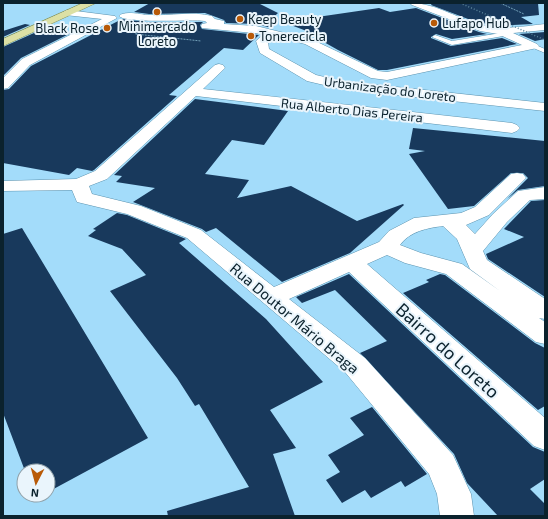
<svg xmlns="http://www.w3.org/2000/svg" width="548" height="519" viewBox="0 0 548 519" font-family="'Exo 2',sans-serif">
<style>
.building{fill:#18395c}
.lines{fill:none;stroke-linecap:round;stroke-linejoin:round}
.lane-casing{stroke:#5c93af;stroke-width:1}
.street-casing{stroke:#5c93af;stroke-width:1}
.primary-casing{stroke:#849053;stroke-width:1}
.path{stroke:#73a1b9;stroke-width:1;stroke-dasharray:2 1;stroke-linecap:butt}
.lane{fill:#fff;fill-rule:evenodd}
.street{fill:#fff;fill-rule:evenodd}
.primary{fill:#dce0a4;fill-rule:evenodd}
.rail{stroke:#5b8499;stroke-width:1.5;stroke-dasharray:1 2;stroke-linecap:butt}
.poi-dot{fill:#b85a08;stroke:#eaf5fc;stroke-width:1.5}
.labels{text-anchor:middle;dominant-baseline:central;stroke-width:4;stroke-linejoin:round;paint-order:stroke}
.far-poi-label{font-size:13px;fill:#0b222d;stroke:#eaf5fc;text-anchor:start}
.far-street-label{font-size:13px;fill:#0b222d;stroke:#eaf5fc}
.street-label{font-size:15px;fill:#0b222d;stroke:#eaf5fc}
.near-street-label{font-size:18px;fill:#0b222d;stroke:#eaf5fc}
</style>
<rect width="100%" height="100%" fill="#a3dcfa"/>
<!-- building -->
<g class="building">
<path d="M150,3H244L260,4L278,13L265,25L272,24L268,27L256,24L226,23L224,20L205,13L149,14L134,12Z"/>
<path d="M432,3H538L539,15L521,17L533,24L494,26L468,19L431,5Z"/>
<path d="M379,8L390,12L416,8L479,32L487,34L452,39L436,34L431,37V38L451,46L502,38L517,44L387,70H378L338,50L315,37L317,35L283,22Z"/>
<path d="M122,19L146,22H203L200,25L202,29L259,35L243,50L224,48L169,95L177,96L94,170L92,171L77,168L69,175L3,163V90L9,89L31,66Z"/>
<path d="M25,24L30,25L3,37V31Z"/>
<path d="M45,28L71,33L21,58L3,76V47Z"/>
<path d="M545,32V39L535,41L519,34Z"/>
<path d="M195,99L288,111L264,145L232,140L205,174L249,180L237,198L291,186L357,221L403,204L404,205L350,253L282,282L216,228L206,232L202,229L133,202L155,188L116,182L122,176L114,175Z"/>
<path d="M413,128L545,141V186L518,190L507,199L528,178L523,173H511L474,206L448,209L409,154L425,151L409,149Z"/>
<path d="M545,200V297L488,259L486,254L524,237L504,229L531,201Z"/>
<path d="M117,213L127,215L186,239L179,243L266,319L323,382L270,410L296,448L273,454L295,516H168L167,511L249,487L199,404L195,406L177,378L110,291L146,275L122,249L88,236L96,230L93,229Z"/>
<path d="M22,228L148,438L48,492V471H25L3,413V234Z"/>
<path d="M349,274L533,447L545,452V479L530,489L545,504V516H498L467,483L454,454L360,353L387,341L335,290L302,303L296,297Z"/>
<path d="M440,274L445,275L535,343L545,348V406L538,410L403,293L429,282L426,280Z"/>
<path d="M372,407L427,474L405,487L401,481L371,498L365,490L342,503L326,480L340,472L328,455L364,435L350,418Z"/>
</g>
<g class="lines">
<!-- lane casing -->
<g class="lane-casing">
<g id="lane">
<path d="M507,32L510,34L509,35L452,45L432,37L435,35L452,41Z"/>
<path d="M533,44L545,49V53L531,47V45Z"/>
</g>
</g>
<!-- street casing -->
<g class="street-casing">
<g id="street">
<path d="M410,3C438,3 460,21 487,26C505,30 526,26 545,24V30L513,33L537,44L539,46L537,48L387,80L371,78L305,44L273,36L268,42L269,49L316,75L341,81L545,103V111L341,89L307,81L260,53L256,41L264,34L202,28L201,26L202,24L207,23L205,21C190,19 127,24 119,16C125,10 141,15 149,15C171,16 192,11 212,16L215,19L224,21V24L256,26L313,40L378,71L387,72L522,45L498,34L480,31L412,5Z"/>
<path d="M68,10L115,16L117,18L30,65L8,88L3,89V78L22,59L102,19L65,15L63,13L65,11Z"/>
<path d="M219,64L223,65L225,68L203,89L512,123L517,125L520,128L517,131L512,133L196,96L107,179L89,186L92,194L141,206L201,230L274,287L379,242L389,231L414,218L461,213L475,207L511,174L517,173L523,174L526,178L489,215L466,225L475,234L493,214L518,191L545,187V199L530,200L507,222L483,251L487,260L545,299V319L539,318L545,322V344L536,342L446,274L405,263L387,255L367,264L545,418V450L534,446L349,272L289,299L365,358L453,455L471,494L474,516H440L437,494L429,474L345,372L187,238L127,214L77,202L72,190L3,191V181L76,179L95,171L215,65ZM443,226L457,239L470,269L500,291L462,264L421,253L400,245C410,231 428,228 443,226Z"/>
</g>
</g>
<!-- primary casing -->
<g class="primary-casing">
<path id="primary" d="M83,3H96L3,46V39Z"/>
</g>
<!-- path -->
<g class="path">
<path d="M500,3L524,14"/>
<path d="M137,33L135,34L201,41"/>
</g>
<!-- lane -->
<use href="#lane" class="lane"/>
<!-- street -->
<use href="#street" class="street"/>
<!-- primary -->
<use href="#primary" class="primary"/>
<!-- rail -->
<path class="rail" d="M460,3L545,40"/>
</g>
<!-- markers -->
<g class="poi-dot">
<circle cx="157" cy="12" r="4"/>
<circle cx="240" cy="19" r="4"/>
<circle cx="434" cy="23" r="4"/>
<circle cx="107" cy="28" r="4"/>
<circle cx="251" cy="36" r="4"/>
</g>
<g class="labels">
<!-- far-poi labels -->
<g class="far-poi-label">
<text x="248" y="19">Keep Beauty</text>
<text x="442" y="23">Lufapo Hub</text>
<text x="157" y="26" text-anchor="middle">Minimercado<tspan x="157" dy="15">Loreto</tspan></text>
<text x="99" y="28" text-anchor="end">Black Rose</text>
<text x="259" y="36">Tonerecicla</text>
</g>
<!-- far-street labels -->
<g class="far-street-label">
<text transform="translate(390 89) rotate(7)">Urbanização do Loreto</text>
<text transform="translate(352 110) rotate(6)">Rua Alberto Dias Pereira</text>
</g>
<!-- street labels -->
<g class="street-label">
<text transform="translate(295 318) rotate(40)">Rua Doutor Mário Braga</text>
</g>
<!-- near-street labels -->
<g class="near-street-label">
<text transform="translate(448 350) rotate(42)">Bairro do Loreto</text>
</g>
</g>
<!-- border -->
<rect width="548" height="519" fill="none" stroke="#0b222d" stroke-width="8"/>
<!-- north arrow -->
<g transform="translate(36 483) rotate(186)"><circle r="19" fill="#eaf5fc" stroke="#91a1a9"/>
<path d="M0-3L7 15L0 10L-7 15Z" fill="#b85a08"/>
<text y="-6" font-size="11" font-weight="bold" text-anchor="middle" fill="#0b222d">N</text>
</g>
</svg>
